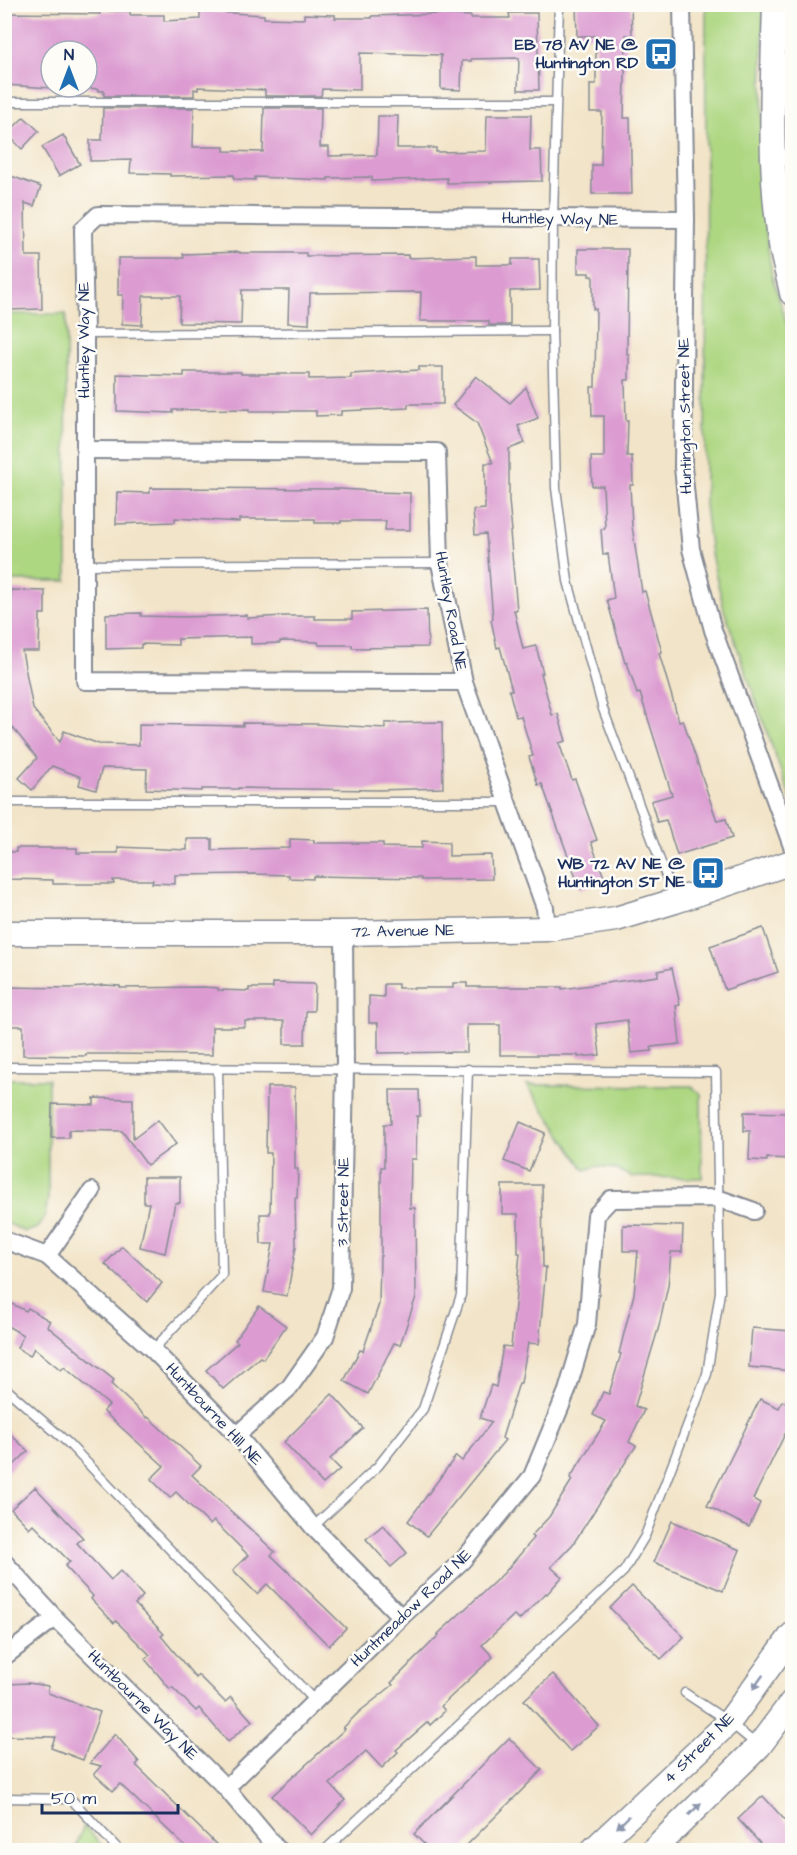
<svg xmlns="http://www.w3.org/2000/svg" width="797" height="1855" viewBox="0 0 797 1855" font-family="'Architects Daughter',sans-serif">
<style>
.green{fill:#aed782;stroke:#648370;stroke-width:1.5}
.building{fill:#dc9cd1}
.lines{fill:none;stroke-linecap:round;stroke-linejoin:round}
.lane-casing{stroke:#868a93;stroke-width:11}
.street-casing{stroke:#868a93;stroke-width:20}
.secondary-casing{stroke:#868a93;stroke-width:27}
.lane{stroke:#fff;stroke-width:8}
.street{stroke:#fff;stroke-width:16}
.secondary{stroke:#fff;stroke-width:24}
.oneway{fill:#8d97ae}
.labels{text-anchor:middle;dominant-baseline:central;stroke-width:5;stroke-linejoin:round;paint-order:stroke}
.poi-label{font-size:16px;font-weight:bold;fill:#1b2f5e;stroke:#fdfcf7;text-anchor:end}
.street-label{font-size:16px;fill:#1b2f5e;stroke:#fdfcf7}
</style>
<rect width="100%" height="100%" fill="#fdfcf7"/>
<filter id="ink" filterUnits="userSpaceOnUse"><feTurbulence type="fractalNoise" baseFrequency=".0167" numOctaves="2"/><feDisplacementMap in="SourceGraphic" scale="12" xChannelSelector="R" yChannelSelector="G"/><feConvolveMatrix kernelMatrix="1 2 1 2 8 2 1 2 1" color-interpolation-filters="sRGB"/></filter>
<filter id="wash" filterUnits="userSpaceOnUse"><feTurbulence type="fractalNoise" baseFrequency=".008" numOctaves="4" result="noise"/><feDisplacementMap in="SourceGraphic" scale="24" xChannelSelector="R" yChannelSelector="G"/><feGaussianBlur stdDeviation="1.35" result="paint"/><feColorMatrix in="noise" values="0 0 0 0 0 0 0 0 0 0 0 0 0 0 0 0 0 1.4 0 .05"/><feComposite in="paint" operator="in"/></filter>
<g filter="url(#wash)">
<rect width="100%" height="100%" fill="#f2e4c8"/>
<!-- green -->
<g class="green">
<path d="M706,5H763L762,203L772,276L792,340V803L724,610L711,554L705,505Z"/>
<path d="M5,314H66L67,581H5Z"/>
<path d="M5,1079H48V1198L45,1216L37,1228L25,1232L5,1222Z"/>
<path d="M527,1085L691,1086L701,1094L702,1178L632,1177L615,1169L598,1166L585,1170Z"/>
<path d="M84,1826L106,1850H74Z"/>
</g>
<g id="blocks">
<!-- building -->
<g class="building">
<path d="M631,4L632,35H626L624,118H630L632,194H592V165H601L602,112H590V84H596V36H577L576,5Z"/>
<path d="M100,11H130V15H164V21L200,19V11L264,15V18L304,19V14L335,15V18H372V16L437,14L471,16V18H510L509,13H537L539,90H518L519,58L471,59V61H462L461,90L441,89V55L360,53V90L322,89L321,96H265V90L198,87V90L194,89V96H104V91H99V89L87,88V48H51V88L5,85L4,13L100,14Z"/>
<path d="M103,108H194L193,147H224V151L263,152L264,108H321L320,147H329V156L377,155L378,116H398L397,148H436V152L486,151L487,115H531L530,150H541L542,181L447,183V178L372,181V177L328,178V180L255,177V180L234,179V175L170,176V174L130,173L131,160L90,161V140H102Z"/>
<path d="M24,117L39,131L22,149L7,134Z"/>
<path d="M63,135L80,164L59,176L42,147Z"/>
<path d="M11,176L41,187L34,206L25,203L26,256H41L42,309L7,310L4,194Z"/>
<path d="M578,249H628L627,355H629V380H625L626,421H628L627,456H632L633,485H630L632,526L642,592L645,591L662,652L659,653L679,721L683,720L717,821L726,819L732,838L677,855L666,820L657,822L651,801L672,795L640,693L637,694L627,662L625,663L607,600L614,598L608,554L603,555L601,529L605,528L603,486H592L591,457H604V416H592L591,387H595L596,309H593V276H589V273H578Z"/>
<path d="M240,252V253H306V256L408,255V258L476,256V265H512V259H539L540,290L510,291V325H489V321H420L421,292L310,293L309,324L288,323L289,290H242L241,324L179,323L180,296H143L142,325L122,324L123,295H118V258H184L183,254Z"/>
<path d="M419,367H443V404H408V408L341,411V415L316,416V411H250V409L173,410V413L117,411V374L184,376V372H241V374H309V379L351,378V374L419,370Z"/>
<path d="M476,376L510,403L526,387L538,418L518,426L525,443L509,449V501L512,531L510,532L517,610H514L523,649L536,646L543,673H541L552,715L558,714L566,741L559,743L572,780L575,779L597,840L591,842L605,880L580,889L542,784L538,785L529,757L533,756L521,716L516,717L509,690H512L500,647L497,648L491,620L493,619L486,534L475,535L473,510L485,509V463H493L477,423L453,405Z"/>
<path d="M150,488L340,489L374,491V492L410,493V530H385L386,521H341V523H315V519H239V522L175,518V522L116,524L117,492L150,493Z"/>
<path d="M11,590L45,591V614H40L39,651H22L33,709L60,742L64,731L99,744L139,745V724L243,726V723L315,724L385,728V723L442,722L443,788L378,790L238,788V789H202V791L146,789L147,769L102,768L96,790L79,785L81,777L52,766L32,790L19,778L37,758L9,723L4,701V671H7L8,614H10Z"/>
<path d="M427,610L428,647L352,648V645H319L318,642L280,641V643L251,644V637L178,639V645L141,644V648L106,649V614L141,613V616L182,617L247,615V618L285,616H315V619H352V612Z"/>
<path d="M187,839H212V850L290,848V839L314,840V843H383V847L422,848V841L449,842V856L491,855L492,879L421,880V878L313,876V879L289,878V875L254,874L175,875V884L152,883L153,880H113L114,884H53V880L4,879V852H16V848H77V853H118V847L187,850Z"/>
<path d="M763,928L778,972L725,990L710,946Z"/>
<path d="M672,968L680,1005L676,1006L680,1044L651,1047L652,1051L631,1053L627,1020L596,1024L600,1055L578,1057V1055H500V1025H467V1052L378,1053V1023H369V996L384,997V984H398V988H453V983H467V987H562V989L658,976V971Z"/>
<path d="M273,983L315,984L314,1011H306L305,1044H284V1021H245V1027H212V1055L110,1054H86V1056L23,1055V1026H4V987L71,988L105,985L120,986V988L204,987L218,988V990L249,991V988H273Z"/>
<path d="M267,1087H295V1169H298L297,1198H295L296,1247L287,1296L264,1292L273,1244H261L260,1214H270L271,1153H266Z"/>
<path d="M390,1090H419L420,1116H417L416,1159H411L410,1208H415L416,1297L400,1345L394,1343L368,1394L344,1381L360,1350L363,1351L379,1304L380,1256H381V1167H384V1124H391Z"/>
<path d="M94,1098L133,1099V1139L158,1120L176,1144L147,1165L122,1131L69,1130V1138H51L52,1104L94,1105Z"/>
<path d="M744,1112L792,1113V1159L767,1158V1161L749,1160L750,1131H744Z"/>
<path d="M520,1122L545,1133L529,1171L504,1161Z"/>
<path d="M144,1177H180V1203H175L165,1253L140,1247L149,1203H144Z"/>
<path d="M502,1185H542L543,1267H546L539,1344L528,1343L521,1383H519L502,1438L505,1440L427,1536L408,1521L456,1456L462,1461L492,1422L480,1418L491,1385L496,1387L503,1346L511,1347L520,1253H518V1214H502Z"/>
<path d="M623,1225L683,1226L682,1252H671L668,1286L659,1326L635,1406L644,1410L629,1442L636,1446L573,1544L551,1567L562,1577L547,1594L546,1593L519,1620L514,1615L482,1645L493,1657L441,1706L445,1711L430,1725L428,1722L396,1750L398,1752L382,1768L366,1751L330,1784L345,1800L311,1835L272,1796L345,1729L343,1728L359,1712L393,1685L391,1683L439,1635L438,1634L504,1573L534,1538L531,1536L549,1517L572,1480L570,1478L606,1421L593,1415L603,1392L609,1394L621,1354L619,1353L634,1294L638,1251H623Z"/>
<path d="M122,1246L162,1283L147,1302L105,1264Z"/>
<path d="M4,1300L26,1311L28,1308L50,1321L47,1326L114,1380L111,1384L147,1418L148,1417L201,1466L192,1475L275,1552L271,1555L346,1628L329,1646L267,1584L257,1594L233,1570L248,1555L214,1521L210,1525L176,1492L170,1498L151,1479L164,1466L103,1411L109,1405L64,1367L61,1370L34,1348L30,1356L17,1348L23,1335L4,1324Z"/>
<path d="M259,1306L286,1326L263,1359L260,1357L223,1389L206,1370L238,1342L235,1340Z"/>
<path d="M752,1328L792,1331V1371L749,1367Z"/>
<path d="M332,1394L363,1428L330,1459L340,1469L323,1484L284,1442Z"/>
<path d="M760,1399L779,1408L782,1401L792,1406V1437L785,1434L753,1499L760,1503L749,1527L707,1506Z"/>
<path d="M4,1428L28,1451L4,1475Z"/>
<path d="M35,1487L83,1538L77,1543L111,1580L120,1571L143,1596L135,1604L164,1634L161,1636L196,1678L198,1675L225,1702L231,1697L252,1721L228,1742L199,1708L196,1711L172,1687L170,1689L145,1659L150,1655L116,1621L114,1623L91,1599L93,1596L65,1566L70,1562L33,1524L29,1528L11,1509Z"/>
<path d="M672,1521L740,1550L723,1591L654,1562Z"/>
<path d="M383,1525L407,1553L391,1567L366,1539Z"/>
<path d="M632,1586L684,1637L661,1659L610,1608Z"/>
<path d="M553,1674L599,1726L570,1751L524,1700Z"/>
<path d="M28,1683L48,1686V1693L100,1712L83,1760L51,1748L55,1737L4,1736V1689L9,1684Z"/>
<path d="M115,1734L139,1762L136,1765L223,1851H190L120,1784L113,1791L94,1774L101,1766L90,1763Z"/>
<path d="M509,1738L542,1770L461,1851H431L414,1834Z"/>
<path d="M763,1796L792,1828V1851H767L738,1819Z"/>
</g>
</g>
</g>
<g filter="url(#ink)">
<use href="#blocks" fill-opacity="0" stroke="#868a93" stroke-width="1.5"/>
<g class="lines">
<!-- lane casing -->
<g class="lane-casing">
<g id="lane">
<path d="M559,4L553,218L552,331L556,488L568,581L603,709L675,900"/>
<path d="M4,102H555"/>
<path d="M85,334L552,331"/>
<path d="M84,565L440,563"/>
<path d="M4,802H507"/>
<path d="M4,1067L716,1072L720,1292L707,1374L645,1536L624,1571L325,1850"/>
<path d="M153,1350L222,1275L218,1068"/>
<path d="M4,1387L68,1443L315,1701"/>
<path d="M313,1527L378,1466L423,1409L461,1295L468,1069"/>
<path d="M685,1693L729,1722L757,1745"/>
<path d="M4,1798L71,1799L119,1850"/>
</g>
</g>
<!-- street casing -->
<g class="street-casing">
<g id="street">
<path d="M682,4L686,219L683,467L691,549L713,630L792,846"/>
<path d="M85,450L437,452L440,563L464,682L545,908L547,929"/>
<path d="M464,682L85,681V334L83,229L98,215L686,219"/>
<path d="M4,1240L47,1256L153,1350L237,1435L313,1527L401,1617"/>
<path d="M47,1256L92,1191"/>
<path d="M237,1435L289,1388L325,1337L341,1288L345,1068L344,933"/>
<path d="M4,1562L55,1618L226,1788L278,1850"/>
<path d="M4,1657L55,1618"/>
<path d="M226,1788L401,1617L463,1560L532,1476L567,1391L587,1324L596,1215L611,1199L717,1198L754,1211"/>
</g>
</g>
<!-- secondary casing -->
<g class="secondary-casing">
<g id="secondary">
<path d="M775,4C773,83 768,165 781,244C783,260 789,277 792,293"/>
<path d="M4,933H344L547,929L616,919L675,901L792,862"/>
<path d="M593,1850L729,1722L792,1635"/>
<path d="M653,1850L759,1746L792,1702"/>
</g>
</g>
<!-- lane -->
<use href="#lane" class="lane"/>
<!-- street -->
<use href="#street" class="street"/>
<!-- secondary -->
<use href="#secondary" class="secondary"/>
</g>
<!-- one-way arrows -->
<defs><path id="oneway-solid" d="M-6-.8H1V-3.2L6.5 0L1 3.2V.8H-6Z" transform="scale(1.5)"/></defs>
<g class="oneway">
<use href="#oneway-solid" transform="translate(758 1682) rotate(126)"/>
<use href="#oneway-solid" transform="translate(695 1809) rotate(-45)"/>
<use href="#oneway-solid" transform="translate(623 1822) rotate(136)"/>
</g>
</g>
<!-- icons -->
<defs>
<g id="bus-square" transform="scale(1.725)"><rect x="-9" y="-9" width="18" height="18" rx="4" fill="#1f6fb2" stroke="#fdfcf7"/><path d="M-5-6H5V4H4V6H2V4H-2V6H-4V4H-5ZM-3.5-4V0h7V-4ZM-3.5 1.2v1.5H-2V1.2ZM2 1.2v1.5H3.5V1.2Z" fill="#fff"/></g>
</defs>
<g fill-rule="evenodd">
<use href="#bus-square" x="661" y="54"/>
<use href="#bus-square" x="708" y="873"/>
</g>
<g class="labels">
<!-- poi labels -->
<g class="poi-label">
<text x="638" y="45">EB 78 AV NE @<tspan x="638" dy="18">Huntington RD</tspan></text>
<text x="685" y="864">WB 72 AV NE @<tspan x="685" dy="18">Huntington ST NE</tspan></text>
</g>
<!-- street labels -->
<g class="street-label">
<text transform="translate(560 219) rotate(1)">Huntley Way NE</text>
<text transform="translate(84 340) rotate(-90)">Huntley Way NE</text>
<text transform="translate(685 416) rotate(-91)">Huntington Street NE</text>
<text transform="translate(451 611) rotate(80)">Huntley Road NE</text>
<text transform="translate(403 931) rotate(-1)">72 Avenue NE</text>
<text transform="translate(343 1202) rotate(-89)">3 Street NE</text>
<text transform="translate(214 1414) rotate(47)">Huntbourne Hill NE</text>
<text transform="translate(411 1608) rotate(-44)">Huntmeadow Road NE</text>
<text transform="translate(143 1705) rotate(45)">Huntbourne Way NE</text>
<text transform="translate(699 1748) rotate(-45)">4 Street NE</text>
</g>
</g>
<!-- margin -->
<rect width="797" height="1855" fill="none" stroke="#fdfcf7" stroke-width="24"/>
<!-- north arrow -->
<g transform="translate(69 69)"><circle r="28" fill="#fdfcf7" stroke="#a3aaba" stroke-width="1.5"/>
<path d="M0-4.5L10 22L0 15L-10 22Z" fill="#1f6fb2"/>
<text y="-9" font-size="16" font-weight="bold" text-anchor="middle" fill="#1b2f5e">N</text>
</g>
<!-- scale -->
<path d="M42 1804v9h136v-9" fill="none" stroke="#1b2f5e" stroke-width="3"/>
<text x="51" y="1804" font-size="18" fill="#1b2f5e" stroke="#fdfcf7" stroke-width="4.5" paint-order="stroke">50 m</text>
</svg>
